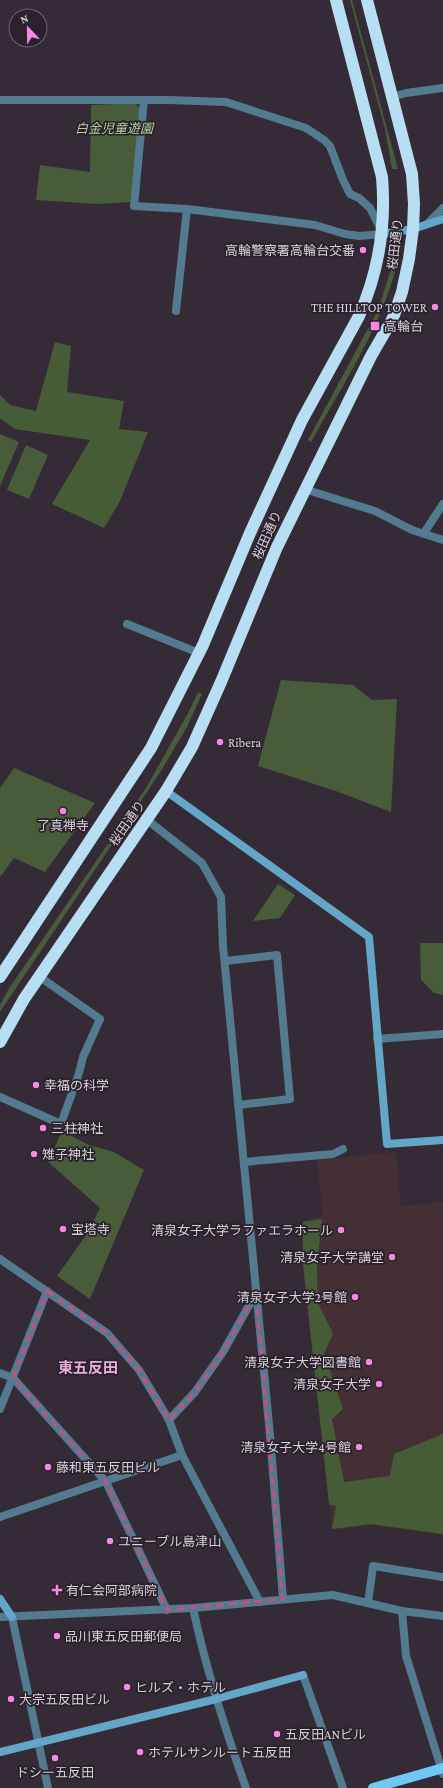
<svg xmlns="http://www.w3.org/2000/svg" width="443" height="1788" viewBox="0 0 443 1788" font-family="'Crimson Pro','Noto Sans JP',serif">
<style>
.education{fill:#443034}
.green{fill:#485c3a}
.forest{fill:#465c37}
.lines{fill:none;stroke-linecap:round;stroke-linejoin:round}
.street{stroke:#537b90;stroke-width:8}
.secondary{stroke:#64a6c8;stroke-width:8}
.primary{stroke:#6fc7f3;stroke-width:10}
.highway{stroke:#b7def3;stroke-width:12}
.marked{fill:none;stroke:#c84f80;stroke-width:3;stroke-dasharray:8 5;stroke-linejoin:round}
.poi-dot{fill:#f987e8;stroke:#2a212c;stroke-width:1.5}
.labels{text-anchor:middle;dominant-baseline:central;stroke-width:3.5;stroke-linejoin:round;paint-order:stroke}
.park-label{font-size:13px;font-style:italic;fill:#afd596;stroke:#2a212c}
.street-label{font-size:13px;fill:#d7d0d8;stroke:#2a212c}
.poi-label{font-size:13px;fill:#d7d0d8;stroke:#2a212c;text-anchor:start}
.quarter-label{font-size:15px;font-weight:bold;fill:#ebace0;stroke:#2a212c}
</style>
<rect width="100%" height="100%" fill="#342b36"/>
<!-- education -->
<path class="education" d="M396,1152L401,1206L443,1202V1535L371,1525L332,1530L302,1263L303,1221L323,1215L317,1160Z"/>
<!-- green -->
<g class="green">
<path d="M350,0H352L398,169H392L385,129Z"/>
<path d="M135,103L140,109L131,202L97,204L36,200L40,165L90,172L91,105Z"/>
<path d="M393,263L397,264C382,326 342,386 311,442L308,440L378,310Z"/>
<path d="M0,434L19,442L0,486Z"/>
<path d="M26,445L48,455L29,499L7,490Z"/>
<path d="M281,680L353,685L372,700L397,699L391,812L336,791L258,766Z"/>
<path d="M198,692L202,694L187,727L161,771L0,1012V1005L8,990L146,788L188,713Z"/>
<path d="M14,768L95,803L45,872L14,858L0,877V788Z"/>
<path d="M278,884L295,895L280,918L253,921Z"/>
<path d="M420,943H443V995L434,993L421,980Z"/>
<path d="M62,1131L89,1145L114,1152L144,1170L90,1299L57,1276L89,1231L100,1208L48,1162Z"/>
</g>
<!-- forest -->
<g class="forest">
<path d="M55,342L71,346L67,392L124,401L119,429L148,432L120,501L104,528L52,504L90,440L15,429L0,418V395L10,405L36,411Z"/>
<path d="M322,1219L317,1267L318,1303L333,1334L324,1353L343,1409L332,1419L344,1482L390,1476L394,1454L443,1434V1534L371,1524L332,1529L336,1506L329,1504L303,1263V1222Z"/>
</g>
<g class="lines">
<!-- street -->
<g class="street">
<path d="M392,97L406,93L443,88"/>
<path d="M0,100H169L226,102L306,128L324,140L330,146L343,180L350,194L359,198L370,208L383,234L359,236L345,234L315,225L187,209L134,206L144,100"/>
<path d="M428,223L443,208"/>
<path d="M176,311L187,209"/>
<path d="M304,489L375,511L412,530L443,540"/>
<path d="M424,533L443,504"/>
<path d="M127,624L199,653"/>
<path d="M146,819L202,863L221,897L223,946L270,1435L283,1599"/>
<path d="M225,961L277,955L290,1099L238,1105"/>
<path d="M377,1039L443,1034"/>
<path d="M0,1097L61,1124L79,1073L83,1057L100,1019L40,977"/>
<path d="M244,1162L333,1154L343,1149"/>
<path d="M0,1259L107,1333L139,1370L169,1420L182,1455L260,1602"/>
<path d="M0,1373L13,1378L106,1482L167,1610"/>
<path d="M0,1409L47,1291"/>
<path d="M169,1420L195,1392L223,1352L256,1293"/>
<path d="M0,1517L182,1455"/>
<path d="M368,1603L373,1566L443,1577"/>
<path d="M193,1608C206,1670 225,1729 246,1788"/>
<path d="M402,1611L406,1656L443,1774"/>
<path d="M0,1617L193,1608L333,1595L402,1611L443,1616"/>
<path d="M12,1617L48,1788"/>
<path d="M303,1675L343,1788"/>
</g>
<!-- secondary -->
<g class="secondary">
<path d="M383,234L413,229L443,219"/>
<path d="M166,791L369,937L387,1144L443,1140"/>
<path d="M0,1599L12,1617"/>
<path d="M0,1752L216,1699L303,1675"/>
</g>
<!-- primary -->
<path class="primary" d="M373,1788L443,1768"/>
<!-- highway -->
<g class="highway">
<path d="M0,977L151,748L203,645L250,533L302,420L359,316C379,271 386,225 382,177L336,0"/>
<path d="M0,1042L24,999L166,791L192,747L221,682L277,547L371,356L393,318L402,292L409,259L413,229L414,204L412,174L367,0"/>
</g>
</g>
<!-- marked area -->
<path class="marked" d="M47,1291L107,1333L139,1370L169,1420L195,1392L223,1352L256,1293L283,1599L167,1610L106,1482L13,1378Z"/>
<!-- markers -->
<g class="poi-dot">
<circle cx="363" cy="250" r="4"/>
<circle cx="435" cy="307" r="4"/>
<rect x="370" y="321" width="10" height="10" rx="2"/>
<circle cx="220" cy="742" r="4"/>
<circle cx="63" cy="811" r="4"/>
<circle cx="36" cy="1085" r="4"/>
<circle cx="43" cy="1128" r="4"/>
<circle cx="34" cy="1154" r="4"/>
<circle cx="63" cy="1229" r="4"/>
<circle cx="341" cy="1230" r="4"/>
<circle cx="392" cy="1257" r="4"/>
<circle cx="355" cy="1297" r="4"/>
<circle cx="369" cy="1362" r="4"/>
<circle cx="379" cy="1384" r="4"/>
<circle cx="359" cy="1447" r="4"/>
<circle cx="48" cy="1467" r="4"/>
<circle cx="110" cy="1541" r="4"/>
<path d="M55 1584h4v4h4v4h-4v4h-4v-4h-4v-4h4z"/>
<circle cx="57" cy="1636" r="4"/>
<circle cx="127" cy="1687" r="4"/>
<circle cx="11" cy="1699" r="4"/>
<circle cx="277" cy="1734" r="4"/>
<circle cx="140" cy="1752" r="4"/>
<circle cx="55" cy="1758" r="4"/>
</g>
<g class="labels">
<!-- park labels -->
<g class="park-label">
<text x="114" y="128">白金児童遊園</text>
</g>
<!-- street labels -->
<g class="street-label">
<text transform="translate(395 244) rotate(-83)">桜田通り</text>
<text transform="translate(267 535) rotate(-66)">桜田通り</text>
<text transform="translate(127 823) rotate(-55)">桜田通り</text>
</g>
<!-- poi labels -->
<g class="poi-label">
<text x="355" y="250" text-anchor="end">高輪警察署高輪台交番</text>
<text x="427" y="307" text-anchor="end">THE HILLTOP TOWER</text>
<text x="384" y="326">高輪台</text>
<text x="228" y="742">Ribera</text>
<text x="63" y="825" text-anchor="middle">了真禅寺</text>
<text x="44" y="1085">幸福の科学</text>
<text x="51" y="1128">三柱神社</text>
<text x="42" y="1154">雉子神社</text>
<text x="71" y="1229">宝塔寺</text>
<text x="333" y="1230" text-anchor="end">清泉女子大学ラファエラホール</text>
<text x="384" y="1257" text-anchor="end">清泉女子大学講堂</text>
<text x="347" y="1297" text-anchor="end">清泉女子大学2号館</text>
<text x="361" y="1362" text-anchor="end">清泉女子大学図書館</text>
<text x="371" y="1384" text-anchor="end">清泉女子大学</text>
<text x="351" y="1447" text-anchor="end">清泉女子大学4号館</text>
<text x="56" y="1467">藤和東五反田ビル</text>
<text x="118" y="1541">ユニーブル島津山</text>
<text x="66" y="1590">有仁会阿部病院</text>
<text x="65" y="1636">品川東五反田郵便局</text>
<text x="135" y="1687">ヒルズ・ホテル</text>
<text x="19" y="1699">大宗五反田ビル</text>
<text x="285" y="1734">五反田ANビル</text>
<text x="148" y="1752">ホテルサンルート五反田</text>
<text x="55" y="1772" text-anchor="middle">ドシー五反田</text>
</g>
<!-- quarter labels -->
<g class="quarter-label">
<text x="88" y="1368">東五反田</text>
</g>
</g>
<!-- north arrow -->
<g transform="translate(28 28) rotate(338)"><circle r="19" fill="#2a212c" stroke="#6f6771"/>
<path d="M0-3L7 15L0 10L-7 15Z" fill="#f987e8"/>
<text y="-6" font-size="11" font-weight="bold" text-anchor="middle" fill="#d7d0d8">N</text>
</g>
</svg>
